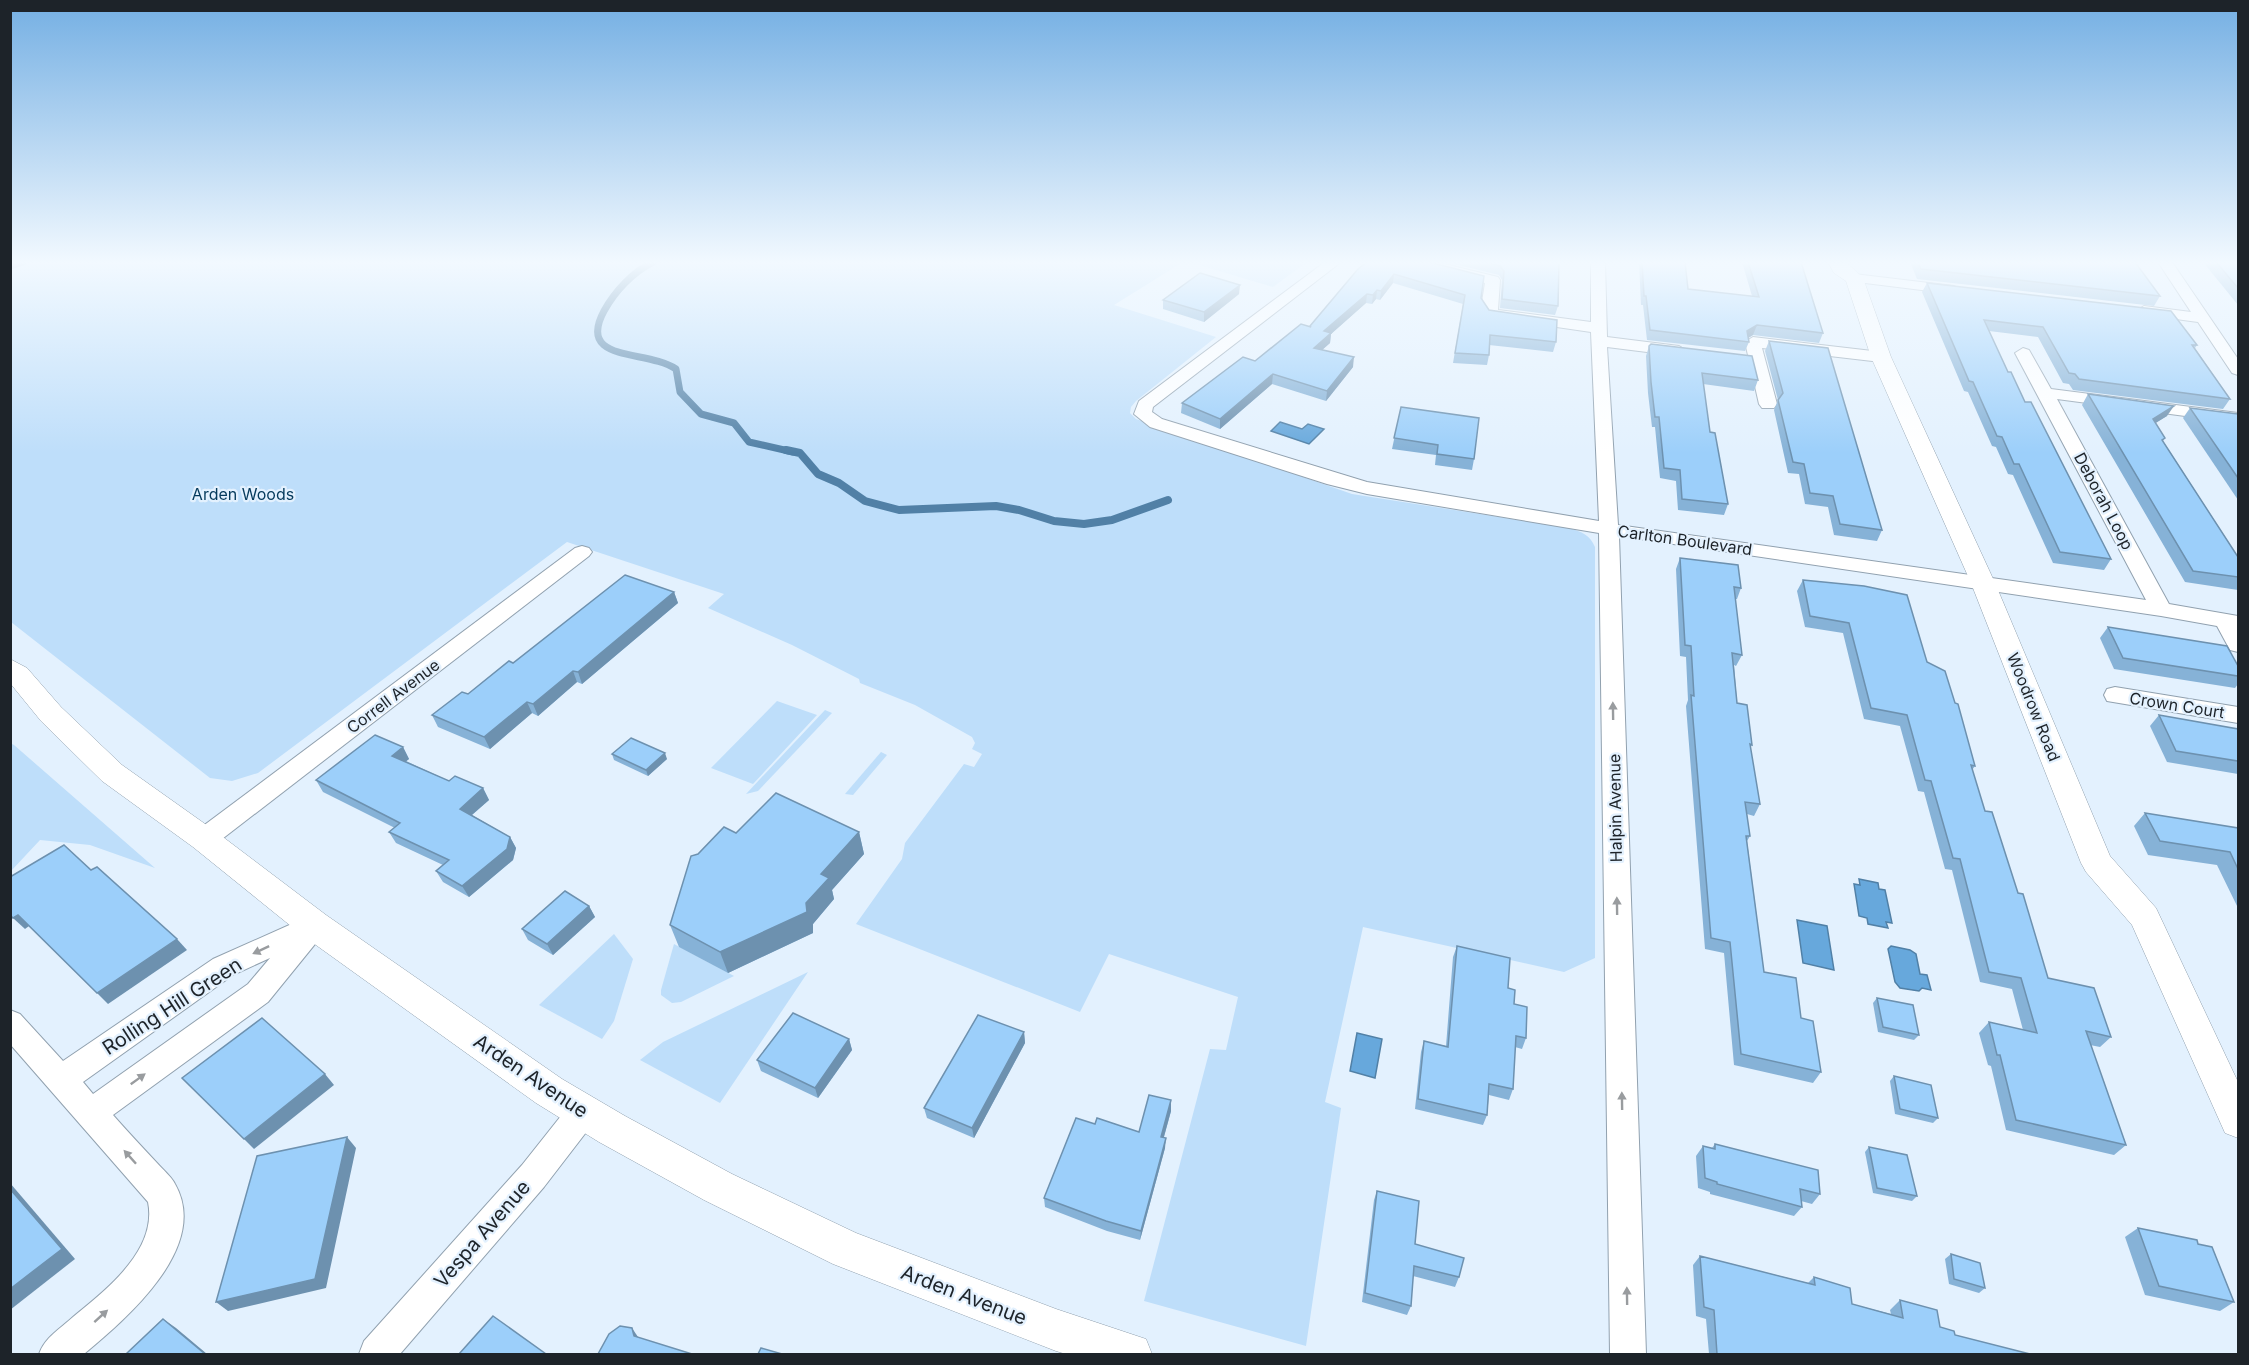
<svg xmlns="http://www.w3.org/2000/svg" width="2249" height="1365" viewBox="0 0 2249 1365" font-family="Inter,sans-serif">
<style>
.green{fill:#bedefa}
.water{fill:#67a8dc;stroke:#5180a6;stroke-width:1.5}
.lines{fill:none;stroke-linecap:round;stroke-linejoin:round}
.stream-far1{stroke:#5180a6;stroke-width:7}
.stream{stroke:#5180a6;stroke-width:8}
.minor-casing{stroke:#91a1af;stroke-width:2}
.tertiary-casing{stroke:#91a1af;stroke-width:1}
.minor{fill:#fff;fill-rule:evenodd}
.tertiary{fill:#fff;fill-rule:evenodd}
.wall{fill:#86b2d7}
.shaded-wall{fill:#6d91af}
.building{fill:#9ccffa;stroke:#6d91af;stroke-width:1.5}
.oneway{fill:#999c9f}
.labels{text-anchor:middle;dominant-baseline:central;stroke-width:4.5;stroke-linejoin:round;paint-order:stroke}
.park-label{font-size:16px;fill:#053a5c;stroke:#e3f1fe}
.street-label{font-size:16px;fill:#1d2329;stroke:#e3f1fe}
.near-street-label{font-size:20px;fill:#1d2329;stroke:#e3f1fe}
</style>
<rect width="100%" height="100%" fill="#e3f1fe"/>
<!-- green -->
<g class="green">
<path d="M10,262H1183L1114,305L1216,337L1136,401L1131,407L1130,413L1136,419L1352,494L1569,528C1582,532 1590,535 1595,547V958L1564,972L1363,927L1325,1102L1341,1108L1306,1346L1144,1301L1210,1049L1226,1050L1238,997L1109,954L1080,1012L856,924L902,859L905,843L964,764L974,767L982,754L972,749L975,743L972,737L915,705L860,683L859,679L792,645L708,608L724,594L567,542L258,773L232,781L210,778L11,622Z"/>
<path d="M1189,262H1307L1273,287Z"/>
<path d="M777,701L817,715L753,784L711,768Z"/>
<path d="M825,710L832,713L758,791L746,794Z"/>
<path d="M10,743L14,745L155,868L90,845L40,840L11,871Z"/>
<path d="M881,752L887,755L853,795L845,794Z"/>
<path d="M614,934L633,959L614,1021L602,1039L539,1005Z"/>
<path d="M674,944L734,976L681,1002L672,1003L661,995V990Z"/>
<path d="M808,972L720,1103L640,1060L663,1042Z"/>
</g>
<!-- water -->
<g class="water">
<path d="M1280,422L1302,429L1308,424L1324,429L1309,444L1271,431Z"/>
<path d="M1859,879L1878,883L1879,889L1885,890L1892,923L1886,922L1888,928L1868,924L1867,918L1859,916L1854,884L1860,885Z"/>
<path d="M1797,920L1827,926L1834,970L1803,963Z"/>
<path d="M1891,946L1910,950L1916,954L1920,974L1927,975L1931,990L1922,988L1919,991L1900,988L1895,982L1888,949Z"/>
<path d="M1357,1033L1382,1039L1375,1078L1350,1071Z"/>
</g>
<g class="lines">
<!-- stream-far1 -->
<g class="stream-far1">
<path d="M653,262C633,272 615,291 604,311C576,363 646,349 676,369L680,392L701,414L734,423L749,442L793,452"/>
<path d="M10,266L23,262"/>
</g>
<!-- stream -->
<path class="stream" d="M786,450L800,453L818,474L839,483L865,501L899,510L996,506L1019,510L1054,521L1084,524L1112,520L1168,500"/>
<!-- minor casing -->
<g class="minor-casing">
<g id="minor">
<path d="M1325,262H1341L1153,407L1152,412L1162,419L1367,482L1599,521L1591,332L1487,317L1481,308L1485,283L1412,265L1410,262H1436L1498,277L1500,280L1498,310L1591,322V262H1605L1607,337L1679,346L1687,351L1679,356L1607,347L1618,525L2146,600L2015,353L2023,348L2029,350L2051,389L2238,413V423L2057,399L2169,604L2238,616V652L2230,650L2217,626L2161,616L1619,536L1646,1354H1610L1599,533L1367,494L1327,484L1150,427L1134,414L1139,401Z"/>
<path d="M2158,262H2172L2238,359V375L2232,373L2198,322L2139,314L2136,311L2144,306L2191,312Z"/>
<path d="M1854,274L1954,286L1961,290L1954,294L1849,281L1847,278Z"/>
<path d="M1753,337L1881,352L1889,357L1881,362L1762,348L1777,404L1774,408H1762L1759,404L1745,342Z"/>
<path d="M582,546L589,548L592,552L589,556L213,846L204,849L195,846L191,839L195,832L575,548Z"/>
<path d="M2115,687L2238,707V723L2107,701L2104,695L2107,689Z"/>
<path d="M314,914L324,917L328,925L324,933L268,1002L113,1115C127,1131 142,1147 157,1163C163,1170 171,1176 175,1184C211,1247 126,1319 84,1354H39C45,1337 60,1329 73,1317C106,1290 158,1250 148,1202L10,1044V1010L20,1014L63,1061L213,959ZM270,958L248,984L93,1094L83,1082L233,975Z"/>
<path d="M583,1098L594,1102L598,1112L594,1122L544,1187L400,1354H359L364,1341L522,1165L572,1102Z"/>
</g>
</g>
<!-- tertiary casing -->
<g class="tertiary-casing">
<g id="tertiary">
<path d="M1828,262H1846L1863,278L1891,357L1995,583L2110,856L2156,908L2238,1082V1138L2225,1133L2132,925L2086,872L2081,863L1971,583L1871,357L1846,281L1834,273Z"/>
<path d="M10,659L27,668L61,707L122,765L215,831L326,915L562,1079L625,1116L732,1174L856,1233L1056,1309L1146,1339L1152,1354H1066L1056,1351L833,1264L704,1200L599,1142L536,1103L302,935L193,847L102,781L41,721L10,683Z"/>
</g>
</g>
<!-- minor -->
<use href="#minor" class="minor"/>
<!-- tertiary -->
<use href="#tertiary" class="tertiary"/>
</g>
<!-- wall -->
<g class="wall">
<path d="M1367,262L1481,298L1489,310L1556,342L1553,352L1489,345V355L1487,365L1453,363L1463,304L1393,283L1380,300L1376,299L1372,304L1366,303L1331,334L1330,343L1322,350L1353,367L1326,401L1272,384L1220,429L1181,413L1182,403L1255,361L1310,327Z"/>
<path d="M1446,262H1559L1558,306L1555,315L1500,308L1502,280L1499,275Z"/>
<path d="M1639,262H1685L1688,289L1752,296L1742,262H1801L1823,333L1819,343L1753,335L1748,338L1749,342L1745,351L1647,340L1643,305H1641Z"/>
<path d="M1910,262H2135L2160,296L2154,306L1917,279Z"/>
<path d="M2203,262H2238V305Z"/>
<path d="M1927,283L2197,345L2195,348L2230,399L2223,409L2073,390L2069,384L2063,383L2038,337L1989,331L2008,372L2025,402L2111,559L2104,570L2053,563L2013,475L2008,474L1996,447L1992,446L1968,392L1964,391L1922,292Z"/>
<path d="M1239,294L1204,322L1163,309V300Z"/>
<path d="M1769,341L1882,530L1877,541L1834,535L1828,507L1805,504L1799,474L1788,473L1774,410L1778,400L1765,351Z"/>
<path d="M1649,346L1758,380L1754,391L1703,384L1710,432L1728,504L1724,515L1678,510L1676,481L1660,478L1655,427H1652L1648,393L1646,356Z"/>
<path d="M2088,394L2167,416L2155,423L2165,438L2163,441L2238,557V590L2185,582L2082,405Z"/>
<path d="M1401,407L1474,459L1472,470L1435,465L1436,455L1392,449Z"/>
<path d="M2190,408L2238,414V500L2183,418Z"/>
<path d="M1680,558L1741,588L1737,599H1735L1742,655L1736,666L1734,665L1737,703L1752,745L1750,748L1760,804L1754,816L1747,814L1750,836L1747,841L1764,972L1801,1018L1821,1072L1813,1083L1734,1065L1724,953L1705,949L1686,706L1688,700L1686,657L1680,656L1676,569Z"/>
<path d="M1803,580L1927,662L1955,703L1975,766L1972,770L1985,811L2018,893L2048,978L2111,1037L2100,1047L2090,1045L2126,1145L2114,1155L2006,1130L1991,1066L1988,1065L1979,1033L1989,1022L2023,1030L2012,989L1980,982L1952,870L1945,869L1924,792L1918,791L1900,726L1864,719L1843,633L1805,627L1797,591Z"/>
<path d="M674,592L678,603L582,684L577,682L538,716L532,713L490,749L438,727L432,715L468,694L513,663Z"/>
<path d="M2108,627L2238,666V684L2235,688L2114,669L2100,638Z"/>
<path d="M2159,715L2238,729V774L2167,762L2150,726Z"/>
<path d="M403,747L409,759L406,761L449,781L483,788L489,800L472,815L510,837L516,848L513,860L469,897L443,882L436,871L443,865L396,843L389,832L395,828L323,792L316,780Z"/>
<path d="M612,754L667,759L648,776L614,760Z"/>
<path d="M2145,813L2238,828V908L2217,865L2148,855L2134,826Z"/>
<path d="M859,832L864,854L832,890L834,899L813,924V933L728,973L679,947L670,925L736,833Z"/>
<path d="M589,906L595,917L553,955L528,940L522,929Z"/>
<path d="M1457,946L1508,988L1526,1038L1522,1049L1515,1047L1513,1089L1509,1100L1489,1095L1487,1115L1483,1125L1415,1109L1421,1052L1424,1041L1446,1046L1453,957Z"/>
<path d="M1877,998L1919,1035L1914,1040L1878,1032L1873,1003Z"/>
<path d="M1024,1032L1025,1043L974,1138L927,1118L924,1108Z"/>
<path d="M849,1039L852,1050L818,1098L761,1071L757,1060Z"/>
<path d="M1894,1076L1938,1118L1933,1123L1895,1114L1890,1081Z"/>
<path d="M1171,1100V1111L1164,1137L1165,1148L1140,1240L1107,1231L1045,1207L1044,1198L1095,1124L1139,1132Z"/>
<path d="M1715,1144L1820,1194L1812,1204L1801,1201L1802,1207L1794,1216L1710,1194V1192L1698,1188L1696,1156L1703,1146L1712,1148Z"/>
<path d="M1869,1147L1917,1196L1912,1201L1873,1193L1865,1152Z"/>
<path d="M1377,1191L1415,1244L1459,1277L1455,1287L1413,1276L1411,1306L1407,1315L1362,1302L1374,1200Z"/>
<path d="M2138,1228L2198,1244L2234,1302L2220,1311L2145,1295L2125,1237Z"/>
<path d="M1951,1254L1985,1288L1979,1293L1949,1284L1945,1259Z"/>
<path d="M1700,1256L1808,1283L1814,1277L1852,1304L1891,1314L1890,1310L1900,1300L1940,1327L1955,1335L2030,1354H1709L1706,1319L1696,1316L1693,1265Z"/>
</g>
<!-- shaded-wall -->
<g class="shaded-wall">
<path d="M1394,274L1393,283L1380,300L1381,291Z"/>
<path d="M1240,285L1239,294L1204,322V312Z"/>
<path d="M1377,290L1376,299L1372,304L1373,295Z"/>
<path d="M1367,294L1366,303L1331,334L1330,343L1313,358L1314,348L1324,331Z"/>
<path d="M1757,325L1753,335L1743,341L1747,331Z"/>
<path d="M1354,357L1353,367L1326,401L1327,391Z"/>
<path d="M1273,374L1272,384L1220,429V419Z"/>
<path d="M2174,406L2167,416L2146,429L2153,419Z"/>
<path d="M674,592L678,603L582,684L578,672Z"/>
<path d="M573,671L577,682L538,716L533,704Z"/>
<path d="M527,702L532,713L490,749L484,737Z"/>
<path d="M403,747L409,759L399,767L392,756Z"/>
<path d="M665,753L667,759L648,776L646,770Z"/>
<path d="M483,788L489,800L466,820L460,809Z"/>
<path d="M859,832L864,854L832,890L834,899L813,924V933L728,973L720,952L806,903L821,874Z"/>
<path d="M510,837L516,848L513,860L469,897L462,886Z"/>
<path d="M589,906L595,917L553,955L547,944Z"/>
<path d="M18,915L29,926L25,929L13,918Z"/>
<path d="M177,939L187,950L108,1004L97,993Z"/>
<path d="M1024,1032L1025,1043L974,1138L972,1128Z"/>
<path d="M849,1039L852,1050L818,1098L815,1088Z"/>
<path d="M325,1074L334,1085L254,1149L244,1139Z"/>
<path d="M1171,1100V1111L1161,1147V1137Z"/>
<path d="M347,1137L356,1148L326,1288L228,1311L216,1302Z"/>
<path d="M1166,1138L1165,1148L1140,1240L1141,1231Z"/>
<path d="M10,1183L75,1259L10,1310Z"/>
<path d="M163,1319L176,1328L207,1354H205Z"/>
<path d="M632,1328L638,1337L640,1345L634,1336Z"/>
</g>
<!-- building -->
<g class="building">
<path d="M1367,262H1429L1484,276L1481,298L1489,310L1557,320L1556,342L1490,335L1489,355L1455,353L1465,295L1394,274L1381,291L1377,290L1373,295L1367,294L1324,331L1331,333L1314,348L1354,357L1327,391L1273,374L1220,419L1182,403L1243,357L1255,361L1301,324L1311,327L1310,326L1358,269Z"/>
<path d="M1485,262H1559L1558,306L1502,299L1504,271L1500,266Z"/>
<path d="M1642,262H1685L1688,289L1759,297L1748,262H1801L1823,333L1757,325L1747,331L1749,342L1650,330L1646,296H1644Z"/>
<path d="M1918,262H2135L2160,296L1921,269Z"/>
<path d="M2216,262H2238V288Z"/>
<path d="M1200,273L1240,285L1204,312L1163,300Z"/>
<path d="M1927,283L2171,311L2197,345H2192L2230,399L2079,379L2075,374L2069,373L2043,327L1984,320L2008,372H2011L2025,402H2031L2111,559L2060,552L2019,464H2014L2002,437L1997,436L1973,382L1969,381Z"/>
<path d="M1769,341L1828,348L1882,530L1840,524L1833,496L1810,493L1804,464L1793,462L1778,400L1783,393Z"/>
<path d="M1651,344L1752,356L1758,380L1702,373L1710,432L1715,433L1728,504L1682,499L1680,470L1664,468L1659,417H1655L1651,382L1649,346Z"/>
<path d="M2088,394L2174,406L2153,419L2165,438L2162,440L2238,557V577L2193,571Z"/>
<path d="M1401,407L1479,418L1474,459L1437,454L1438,445L1394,438Z"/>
<path d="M2190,408L2238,414V478Z"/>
<path d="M1680,558L1738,565L1741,588L1734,587L1742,655L1732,653L1737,703L1747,705L1752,745L1750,744L1760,804L1745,802L1750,836H1746L1764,972L1796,978L1801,1018L1813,1021L1821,1072L1741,1054L1730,942L1711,938L1691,695L1694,696L1691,646L1685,645Z"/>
<path d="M625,575L674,592L578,672L573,671L533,704L527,702L484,737L432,715L462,692L468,694L509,661L513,663Z"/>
<path d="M1803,580L1864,586L1907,595L1927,662L1945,671L1955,703L1958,704L1975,766L1971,765L1985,811L1992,812L2018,893L2023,894L2048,978L2094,988L2111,1037L2086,1031L2126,1145L2016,1120L2000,1055H1997L1989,1022L2037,1033L2021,978L1989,972L1960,859L1953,858L1931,781L1925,780L1907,715L1871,708L1849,623L1810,616Z"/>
<path d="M2108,627L2227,646L2238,666V676L2123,658Z"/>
<path d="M2159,715L2238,729V761L2176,751Z"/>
<path d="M375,735L403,747L392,756L449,781L455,776L483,788L460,809L510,837L507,849L462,886L436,871L449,860L389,832L400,823L316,780Z"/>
<path d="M631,738L665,753L646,770L612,754Z"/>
<path d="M776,793L859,832L821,874L829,878L806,903L807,912L720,952L670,925L691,856L698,854L724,827L736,833Z"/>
<path d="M2145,813L2238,828V869L2230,852L2160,841Z"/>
<path d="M64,845L91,870L97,867L177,939L97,993L18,915L13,918L10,915V877Z"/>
<path d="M565,891L589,906L547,944L522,929Z"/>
<path d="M1457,946L1510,958L1508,988L1515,990L1514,1004L1527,1007L1526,1038L1516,1036L1513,1089L1489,1084L1487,1115L1418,1099L1424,1041L1448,1047Z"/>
<path d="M1877,998L1913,1005L1919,1035L1883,1027Z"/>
<path d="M793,1013L849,1039L815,1088L757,1060Z"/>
<path d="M978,1015L1024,1032L972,1128L924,1108Z"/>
<path d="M262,1018L325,1074L244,1139L182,1078Z"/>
<path d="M1894,1076L1931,1085L1938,1118L1900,1109Z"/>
<path d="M1149,1095L1171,1100L1161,1137L1166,1138L1141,1231L1106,1221L1044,1198L1076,1118L1095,1124L1097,1118L1139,1132Z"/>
<path d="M347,1137L315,1279L216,1302L257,1156Z"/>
<path d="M1715,1144L1818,1170L1820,1194L1800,1189L1802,1207L1717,1184V1182L1705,1178L1703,1146L1715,1149Z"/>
<path d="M1869,1147L1907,1155L1917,1196L1877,1188Z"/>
<path d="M10,1189L62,1249L10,1289Z"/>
<path d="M1377,1191L1419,1201L1415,1244L1464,1258L1459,1277L1414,1266L1411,1306L1365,1293Z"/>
<path d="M2138,1228L2197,1240L2198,1244L2212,1247L2234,1302L2159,1286Z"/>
<path d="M1951,1254L1980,1263L1985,1288L1954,1279Z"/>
<path d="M1700,1256L1815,1285L1814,1277L1850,1288L1852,1304L1903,1318L1900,1300L1937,1310L1940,1327L1954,1331L1955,1335L2030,1354H1717L1714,1310L1704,1307Z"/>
<path d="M493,1316L546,1354H459Z"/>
<path d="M163,1319L205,1354H126Z"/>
<path d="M620,1326L632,1328L634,1336L692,1354H598L609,1334Z"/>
<path d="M761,1348L782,1354H758Z"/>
</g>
<!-- one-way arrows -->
<defs><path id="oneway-solid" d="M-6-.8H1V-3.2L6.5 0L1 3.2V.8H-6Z" transform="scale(1.5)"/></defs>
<g class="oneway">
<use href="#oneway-solid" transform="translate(1613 711) rotate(-91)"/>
<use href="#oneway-solid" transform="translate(1617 906) rotate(-91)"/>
<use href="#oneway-solid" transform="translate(261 950) rotate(155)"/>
<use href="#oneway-solid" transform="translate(138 1079) rotate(-36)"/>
<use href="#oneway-solid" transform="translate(1622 1101) rotate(-91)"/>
<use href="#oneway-solid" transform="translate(130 1157) rotate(-132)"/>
<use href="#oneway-solid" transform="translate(1627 1296) rotate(-91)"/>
<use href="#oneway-solid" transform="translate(101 1316) rotate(-42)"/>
</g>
<!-- sky -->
<linearGradient id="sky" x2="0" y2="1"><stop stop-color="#74afe3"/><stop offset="0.58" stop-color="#f2f9ff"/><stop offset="1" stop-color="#f2f9ff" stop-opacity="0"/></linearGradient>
<rect width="2249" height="453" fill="url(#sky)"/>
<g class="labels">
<!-- park labels -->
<g class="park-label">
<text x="243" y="494">Arden Woods</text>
</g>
<!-- street labels -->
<g class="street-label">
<text transform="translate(2104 501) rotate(62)">Deborah Loop</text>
<text transform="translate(1685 540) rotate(8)">Carlton Boulevard</text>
<text transform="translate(393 696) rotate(-37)">Correll Avenue</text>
<text transform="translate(2177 705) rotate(9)">Crown Court</text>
<text transform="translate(2034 707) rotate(68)">Woodrow Road</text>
<text transform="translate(1615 808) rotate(-91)">Halpin Avenue</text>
</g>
<!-- near-street labels -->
<g class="near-street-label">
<text transform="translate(172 1006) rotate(-33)">Rolling Hill Green</text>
<text transform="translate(531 1076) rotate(34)">Arden Avenue</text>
<text transform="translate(482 1234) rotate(-49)">Vespa Avenue</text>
<text transform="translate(964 1295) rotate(21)">Arden Avenue</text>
</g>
</g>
<!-- border -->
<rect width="2249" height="1365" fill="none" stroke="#1d2329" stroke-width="24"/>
</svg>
